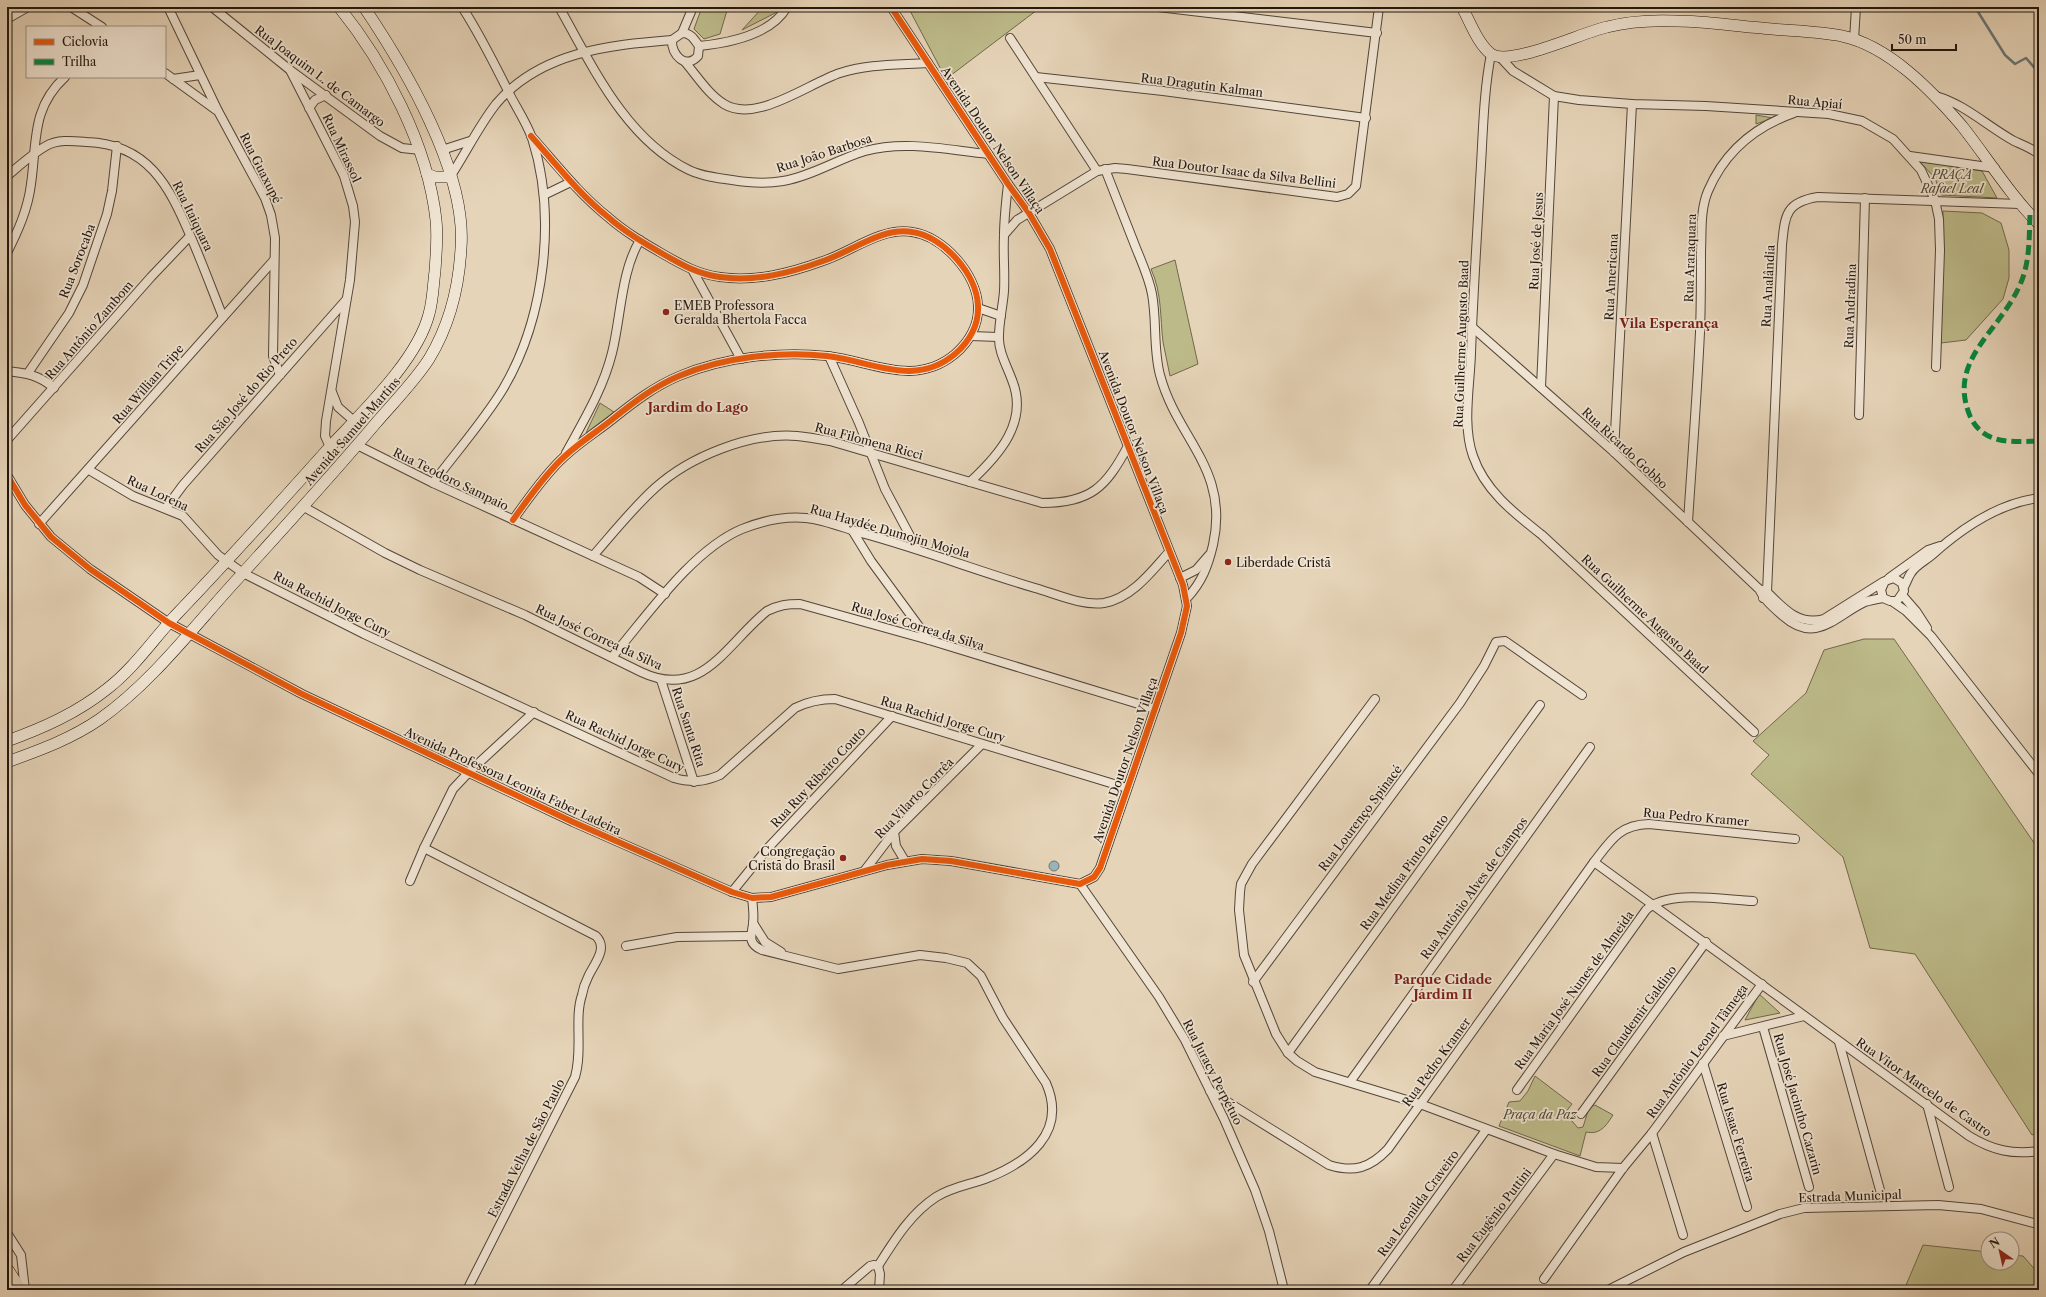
<svg xmlns="http://www.w3.org/2000/svg" width="2046" height="1297" viewBox="0 0 2046 1297" font-family="'Libre Caslon Text',serif">
<style>
.green{fill:#bdba89;stroke:#70684c}
.water{fill:#9cb5ba;stroke:#6b7676}
.lines{fill:none;stroke-linecap:round;stroke-linejoin:round}
.stream{stroke:#6b7676;stroke-width:2.5}
.street-casing{stroke:#53463a;stroke-width:10}
.secondary-casing{stroke:#221710;stroke-width:12}
.primary-casing{stroke:#221710;stroke-width:14}
.street{stroke:#efe3d1;stroke-width:8}
.secondary{stroke:#efe3d1;stroke-width:11}
.primary{stroke:#e6d4b8;stroke-width:13}
.quiet{stroke:#00873e;stroke-width:5;stroke-dasharray:10 5;stroke-linecap:butt}
.cycleway-casing{stroke:#efe3d1;stroke-width:8}
.cycleway{stroke:#e8590c;stroke-width:6}
.poi-dot{fill:#8f2418;stroke:#efe3d1;stroke-width:1.5}
.labels{text-anchor:middle;dominant-baseline:central;stroke-width:3.5;stroke-linejoin:round;paint-order:stroke}
.street-label{font-size:12px;fill:#221710;stroke:#efe3d1}
.park-label{font-size:12px;font-style:italic;fill:#504834;stroke:#efe3d1}
.poi-label{font-size:12px;fill:#221710;stroke:#efe3d1;text-anchor:start}
.neighbourhood-label{font-size:13px;font-weight:bold;fill:#7a1f14;stroke:#efe3d1}
</style>
<rect width="100%" height="100%" fill="#e6d4b8"/>
<filter id="stains"><feTurbulence type="fractalNoise" baseFrequency=".005" numOctaves="4"/><feColorMatrix values="0 0 0 0 .2 0 0 0 0 .09 0 0 0 0 .02 0 0 0 .5 -.17"/></filter>
<radialGradient id="worn" r=".72"><stop offset=".6" stop-color="#630" stop-opacity="0"/><stop offset="1" stop-color="#630" stop-opacity=".3"/></radialGradient>
<!-- green -->
<g class="green">
<path d="M702,7H728L720,34L704,39L694,29Z"/>
<path d="M763,7H783L781,10L742,30Z"/>
<path d="M908,7H1041L946,79Z"/>
<path d="M1756,115L1773,118L1756,124Z"/>
<path d="M1919,161L1982,171L1997,198L1941,195L1935,178Z"/>
<path d="M1943,211L1982,213L2001,223L2009,250V278L2003,299L1966,340L1941,343Z"/>
<path d="M1175,260L1198,364L1170,376C1168,365 1165,353 1163,342C1160,317 1162,293 1151,269Z"/>
<path d="M600,403L614,412L586,433Z"/>
<path d="M1864,639H1894L2039,850V1132L2032,1135L1915,954L1870,948L1843,857L1751,774L1769,755L1753,741L1806,693L1824,650Z"/>
<path d="M1759,994L1780,1013L1745,1020Z"/>
<path d="M1535,1076L1572,1104L1565,1113L1578,1128L1583,1127L1589,1108L1595,1105L1613,1115C1606,1126 1600,1135 1586,1132L1580,1156L1499,1126L1509,1102L1520,1101L1528,1091Z"/>
<path d="M1923,1245L1988,1252V1263H2012V1255L2023,1256L2039,1274V1290H1904Z"/>
</g>
<!-- water -->
<circle class="water" cx="1054" cy="866" r="5"/>
<g class="lines">
<!-- stream -->
<path class="stream" d="M1975,7L2005,55L2015,64L2026,58L2039,73"/>
<!-- street casing -->
<g class="street-casing">
<g id="street">
<path d="M71,7L102,27"/>
<path d="M168,7L218,111L265,198L271,215L275,238L273,356L280,375"/>
<path d="M212,7L290,70L380,136L402,148L420,150"/>
<path d="M559,7C592,65 625,139 689,170C702,176 717,178 732,180C750,183 766,184 783,181C812,176 838,159 865,151C905,140 948,150 988,154"/>
<path d="M1158,7L1377,33"/>
<path d="M7,19L28,7"/>
<path d="M682,33C691,33 694,39 699,46L698,56C686,70 671,55 672,40Z"/>
<path d="M682,33L693,7"/>
<path d="M1010,38L1097,171"/>
<path d="M1854,40L1856,7"/>
<path d="M699,46C729,43 771,35 787,7"/>
<path d="M1491,54C1483,95 1483,138 1480,181C1477,238 1473,296 1471,353C1470,386 1462,425 1473,456C1485,491 1514,513 1542,535L1754,732"/>
<path d="M1500,57L1513,71L1554,96L1579,100L1632,104L1706,106L1829,114L1862,121L1893,139L1921,170L1935,200L1939,219L1940,250L1936,367"/>
<path d="M685,62C697,76 708,94 724,104C756,124 809,83 840,73C867,64 899,65 928,63"/>
<path d="M290,70L344,176L353,206L355,222L350,280L326,421L325,436L330,447"/>
<path d="M165,73L216,110"/>
<path d="M1036,77L1163,91L1366,118"/>
<path d="M173,79L200,75"/>
<path d="M1936,96C1966,105 1987,126 2014,141C2023,145 2031,148 2039,154"/>
<path d="M309,108L315,100L326,95"/>
<path d="M442,150L470,141"/>
<path d="M1910,156L1995,168"/>
<path d="M1105,169C1115,195 1126,222 1136,248C1142,263 1149,278 1152,294C1157,321 1153,349 1160,375C1177,439 1230,469 1213,545C1208,566 1202,582 1187,598"/>
<path d="M7,176C19,166 32,154 46,146C58,139 74,141 87,142C148,144 169,186 190,235C202,262 212,290 223,317"/>
<path d="M450,177C466,153 478,127 496,104C540,52 609,45 672,40"/>
<path d="M544,195L571,182"/>
<path d="M1004,235L1017,220L1097,171L1115,168L1127,169L1337,197L1348,194L1356,186L1379,7"/>
<path d="M7,253C18,231 28,209 31,184C37,143 31,108 65,77"/>
<path d="M693,271L741,359"/>
<path d="M978,308L1001,316"/>
<path d="M1472,327L1614,452L1759,589C1764,600 1774,608 1783,616C1816,645 1835,616 1865,602C1871,600 1877,599 1883,598L1890,601H1897L1904,591L1902,583L1894,578L1885,581L1881,590L1883,598"/>
<path d="M971,336L998,337"/>
<path d="M829,356L859,423L885,489L917,549"/>
<path d="M7,371C26,373 39,375 54,388"/>
<path d="M28,373L69,313L83,285L107,214L112,191L117,146"/>
<path d="M1541,387L1554,96"/>
<path d="M332,392L338,407L354,421"/>
<path d="M1859,415L1865,198"/>
<path d="M7,440L151,277L190,236"/>
<path d="M357,445L433,483L639,577L665,594"/>
<path d="M1614,452L1632,104"/>
<path d="M566,453C584,420 603,389 612,353C621,317 621,271 640,240"/>
<path d="M89,470L133,496L183,516L218,555L243,573L364,634L674,778C691,783 704,782 720,775L795,708C809,701 820,699 835,699L1127,788"/>
<path d="M7,475L25,505L51,537L90,569L169,623L302,694L573,822L732,892L752,898L771,897L887,865L922,859L951,861L1080,884L1094,877L1100,868L1181,633L1187,606L1183,585L1050,249L1029,213L1008,184L891,7"/>
<path d="M970,482C999,455 1029,422 1012,380C1007,366 998,351 999,336C999,321 1003,306 1004,291C1005,273 1003,254 1004,236C1004,219 1006,202 1008,184"/>
<path d="M433,483C456,452 483,422 503,389C545,318 557,216 532,138C527,124 518,110 511,97C496,67 481,36 462,7"/>
<path d="M304,507L385,553L420,570L525,615L641,672C702,701 726,644 767,611C779,605 787,604 800,604L929,640L1155,709"/>
<path d="M166,508L183,485L346,300"/>
<path d="M513,520C527,500 547,472 565,456C580,442 598,431 614,418C634,402 655,386 679,376C723,357 780,351 827,356C872,361 914,388 955,354C969,342 979,325 978,306C977,274 943,236 912,232C881,227 851,252 823,261C790,273 755,282 720,277C698,274 682,265 663,254C644,243 625,232 608,217C579,194 556,164 531,136"/>
<path d="M1688,522C1692,459 1697,396 1700,332C1701,305 1701,278 1701,251C1702,231 1700,210 1708,191C1725,151 1754,127 1794,113"/>
<path d="M39,524L274,260"/>
<path d="M852,530L871,561L929,640"/>
<path d="M593,556C613,533 632,509 655,488C689,457 750,432 797,436C808,437 819,439 830,441L1042,503C1091,503 1106,487 1128,446"/>
<path d="M1180,578L1196,570L1209,555"/>
<path d="M1889,578L1928,550L1940,546"/>
<path d="M1904,587C1907,582 1908,577 1911,573C1916,565 1925,561 1932,555C1962,528 1998,503 2039,498"/>
<path d="M1763,590L1767,592C1784,609 1799,626 1824,619L1883,582"/>
<path d="M1903,596L1916,611L1927,628"/>
<path d="M1763,598L1767,592L1782,245C1785,216 1785,202 1818,197L2020,204"/>
<path d="M1893,602L1906,611L1931,636L2039,774"/>
<path d="M612,657C647,616 692,550 742,529C762,521 785,516 806,518C826,520 846,529 865,534C923,550 978,571 1035,588C1056,594 1082,606 1104,603C1132,598 1152,571 1169,552"/>
<path d="M661,680L694,782"/>
<path d="M1375,699L1252,864L1241,884L1240,892L1239,910L1244,955L1276,1034L1288,1053L1297,1061L1315,1072L1420,1104L1554,1154L1596,1167L1623,1168"/>
<path d="M894,832L896,846L905,861"/>
<path d="M424,848L596,936C609,949 593,965 588,977C585,983 583,989 582,995C574,1018 583,1050 575,1077L469,1286"/>
<path d="M1594,862L1969,1136C1992,1150 2012,1155 2039,1151"/>
<path d="M865,870L894,832L982,744"/>
<path d="M410,881L424,848L453,789L469,772L534,712"/>
<path d="M1080,884L1159,997L1185,1040L1224,1119L1255,1190L1269,1231L1284,1290"/>
<path d="M732,892L767,849L892,716"/>
<path d="M752,898C753,906 754,916 753,924C751,937 748,944 762,950L838,969L920,955L946,958L967,963L981,976L1003,1018L1046,1083C1068,1133 1027,1163 985,1179C968,1185 952,1187 936,1197C910,1214 894,1241 878,1266"/>
<path d="M753,923L765,942L781,952"/>
<path d="M626,946L677,937L750,936"/>
<path d="M1253,982L1460,703L1484,666L1496,642L1505,641L1582,695"/>
<path d="M1763,1027L1809,1187"/>
<path d="M1723,1036L1804,1016"/>
<path d="M1839,1042L1880,1190"/>
<path d="M1288,1053L1540,705"/>
<path d="M1703,1063L1747,1207"/>
<path d="M1350,1082L1590,747"/>
<path d="M1517,1090L1646,910C1668,889 1724,900 1753,901"/>
<path d="M1210,1091L1329,1165C1354,1173 1370,1168 1388,1149L1594,862C1611,840 1619,825 1649,824L1795,839"/>
<path d="M1927,1104L1949,1187"/>
<path d="M1581,1114L1706,942"/>
<path d="M1652,1133L1683,1235"/>
<path d="M7,1233L21,1255L25,1290"/>
<path d="M878,1266L880,1274L879,1290"/>
<path d="M1544,1279L1623,1168L1652,1133L1762,984"/>
<path d="M842,1290L870,1266L874,1265L878,1266"/>
<path d="M1370,1290L1486,1130"/>
<path d="M1453,1290L1554,1154"/>
<path d="M1608,1290L1684,1252L1780,1214L1804,1208L1938,1205L1981,1209L2037,1224"/>
</g>
</g>
<!-- secondary casing -->
<g class="secondary-casing">
<g id="secondary">
<path d="M1462,7C1470,22 1478,44 1491,54C1510,67 1583,32 1607,27C1630,21 1653,20 1676,21C1705,21 1734,26 1762,28C1788,31 1816,31 1842,36C1889,46 1932,91 1962,126C1988,159 2010,195 2039,224"/>
<path d="M427,174L435,177H450"/>
<path d="M7,741C43,728 77,713 107,689C134,668 152,641 175,616C227,562 278,505 328,449C361,413 417,361 429,314C433,300 433,286 435,271C436,254 438,237 436,220C428,146 385,64 339,7"/>
<path d="M7,762C40,750 71,739 100,719C154,681 198,621 243,573C288,523 333,474 376,423C394,402 414,382 429,359C449,326 459,287 461,248C467,172 405,68 364,7"/>
</g>
</g>
<!-- primary casing -->
<g class="primary-casing">
<path id="primary" d="M7,1270L20,1290"/>
</g>
<!-- street -->
<use href="#street" class="street"/>
<!-- secondary -->
<use href="#secondary" class="secondary"/>
<!-- primary -->
<use href="#primary" class="primary"/>
<!-- quiet -->
<path class="quiet" d="M2030,215C2029,240 2030,264 2019,287C1998,333 1947,361 1970,416C1983,445 2012,442 2039,441"/>
<!-- cycleway casing -->
<g class="cycleway-casing">
<g id="cycleway">
<path d="M7,475L25,505L51,537L90,569L169,623L302,694L573,822L732,892L752,898L771,897L887,865L922,859L951,861L1080,884L1094,877L1100,868L1181,633L1187,606L1183,585L1050,249L1029,213L1008,184L891,7"/>
<path d="M513,520C527,500 547,472 565,456C580,442 598,431 614,418C634,402 655,386 679,376C723,357 780,351 827,356C872,361 914,388 955,354C969,342 979,325 978,306C977,274 943,236 912,232C881,227 851,252 823,261C790,273 755,282 720,277C698,274 682,265 663,254C644,243 625,232 608,217C579,194 556,164 531,136"/>
</g>
</g>
<!-- cycleway -->
<use href="#cycleway" class="cycleway"/>
</g>
<!-- markers -->
<g class="poi-dot">
<circle cx="666" cy="312" r="4"/>
<circle cx="1228" cy="562" r="4"/>
<circle cx="843" cy="858" r="4"/>
</g>
<g class="labels">
<!-- street labels -->
<g class="street-label">
<text transform="translate(320 76) rotate(37)">Rua Joaquim L. de Camargo</text>
<text transform="translate(1202 85) rotate(7)">Rua Dragutin Kalman</text>
<text transform="translate(1815 102) rotate(5)">Rua Apiaí</text>
<text transform="translate(993 140) rotate(56)">Avenida Doutor Nelson Villaça</text>
<text transform="translate(342 148) rotate(65)">Rua Mirassol</text>
<text transform="translate(824 153) rotate(-18)">Rua João Barbosa</text>
<text transform="translate(261 168) rotate(63)">Rua Guaxupé</text>
<text transform="translate(1244 172) rotate(7)">Rua Doutor Isaac da Silva Bellini</text>
<text transform="translate(193 216) rotate(64)">Rua Itaiquara</text>
<text transform="translate(1536 241) rotate(-87)">Rua José de Jesus</text>
<text transform="translate(1690 258) rotate(-88)">Rua Araraquara</text>
<text transform="translate(77 261) rotate(-69)">Rua Sorocaba</text>
<text transform="translate(1611 277) rotate(-87)">Rua Americana</text>
<text transform="translate(1768 286) rotate(-87)">Rua Analândia</text>
<text transform="translate(1850 306) rotate(-88)">Rua Andradina</text>
<text transform="translate(89 330) rotate(-49)">Rua Antônio Zambom</text>
<text transform="translate(1461 344) rotate(-88)">Rua Guilherme Augusto Baad</text>
<text transform="translate(148 384) rotate(-49)">Rua Willian Tripe</text>
<text transform="translate(246 395) rotate(-49)">Rua São José do Rio Preto</text>
<text transform="translate(352 431) rotate(-49)">Avenida Samuel Martins</text>
<text transform="translate(1134 432) rotate(69)">Avenida Doutor Nelson Villaça</text>
<text transform="translate(869 441) rotate(15)">Rua Filomena Ricci</text>
<text transform="translate(1625 448) rotate(43)">Rua Ricardo Gobbo</text>
<text transform="translate(451 479) rotate(26)">Rua Teodoro Sampaio</text>
<text transform="translate(158 493) rotate(25)">Rua Lorena</text>
<text transform="translate(890 531) rotate(16)">Rua Haydée Dumojin Mojola</text>
<text transform="translate(332 604) rotate(27)">Rua Rachid Jorge Cury</text>
<text transform="translate(1645 614) rotate(43)">Rua Guilherme Augusto Baad</text>
<text transform="translate(918 626) rotate(17)">Rua José Correa da Silva</text>
<text transform="translate(599 637) rotate(25)">Rua José Correa da Silva</text>
<text transform="translate(943 719) rotate(17)">Rua Rachid Jorge Cury</text>
<text transform="translate(689 727) rotate(72)">Rua Santa Rita</text>
<text transform="translate(625 741) rotate(25)">Rua Rachid Jorge Cury</text>
<text transform="translate(1125 760) rotate(-71)">Avenida Doutor Nelson Villaça</text>
<text transform="translate(818 777) rotate(-47)">Rua Ruy Ribeiro Couto</text>
<text transform="translate(513 781) rotate(25)">Avenida Professora Leonita Faber Ladeira</text>
<text transform="translate(914 798) rotate(-46)">Rua Vilarto Corrêa</text>
<text transform="translate(1696 817) rotate(5)">Rua Pedro Kramer</text>
<text transform="translate(1360 818) rotate(-53)">Rua Lourenço Spinacé</text>
<text transform="translate(1404 872) rotate(-54)">Rua Medina Pinto Bento</text>
<text transform="translate(1474 888) rotate(-54)">Rua Antônio Alves de Campos</text>
<text transform="translate(1574 990) rotate(-54)">Rua Maria José Nunes de Almeida</text>
<text transform="translate(1634 1021) rotate(-54)">Rua Claudemir Galdino</text>
<text transform="translate(1697 1051) rotate(-54)">Rua Antônio Leonel Tâmega</text>
<text transform="translate(1436 1062) rotate(-54)">Rua Pedro Kramer</text>
<text transform="translate(1213 1072) rotate(63)">Rua Juracy Perpétuo</text>
<text transform="translate(1924 1087) rotate(35)">Rua Vitor Marcelo de Castro</text>
<text transform="translate(1798 1104) rotate(74)">Rua José Jacintho Cazarin</text>
<text transform="translate(1736 1132) rotate(73)">Rua Isaac Ferreira</text>
<text transform="translate(526 1148) rotate(-63)">Estrada Velha de São Paulo</text>
<text transform="translate(1850 1196) rotate(-2)">Estrada Municipal</text>
<text transform="translate(1418 1203) rotate(-54)">Rua Leonilda Craveiro</text>
<text transform="translate(1494 1215) rotate(-53)">Rua Eugênio Puttini</text>
</g>
<!-- park labels -->
<g class="park-label">
<text x="1952" y="174">PRAÇA<tspan x="1952" dy="14">Rafael Leal</tspan></text>
<text x="1540" y="1114">Praça da Paz</text>
</g>
<!-- poi labels -->
<g class="poi-label">
<text x="674" y="305">EMEB Professora<tspan x="674" dy="14">Geralda Bhertola Facca</tspan></text>
<text x="1236" y="562">Liberdade Cristã</text>
<text x="835" y="851" text-anchor="end">Congregação<tspan x="835" dy="14">Cristã do Brasil</tspan></text>
</g>
<!-- neighbourhood labels -->
<g class="neighbourhood-label">
<text x="1669" y="323">Vila Esperança</text>
<text x="698" y="407">Jardim do Lago</text>
<text x="1443" y="979">Parque Cidade<tspan x="1443" dy="15">Jardim II</tspan></text>
</g>
</g>
<!-- margin -->
<rect width="2046" height="1297" fill="none" stroke="#e6d4b8" stroke-width="24"/>
<rect x="8" y="8" width="2030" height="1281" fill="none" stroke="#221710" stroke-width="2"/>
<rect x="12" y="12" width="2022" height="1273" fill="none" stroke="#221710"/>
<!-- legend -->
<rect x="26" y="26" width="140" height="52" fill="#efe3d1" stroke="#9d9184"/>
<rect x="34" y="39" width="20" height="6" fill="#e8590c" stroke="#9d9184"/>
<text x="62" y="46" font-size="12" fill="#221710">Ciclovia</text>
<rect x="34" y="59" width="20" height="6" fill="#00873e" stroke="#9d9184"/>
<text x="62" y="66" font-size="12" fill="#221710">Trilha</text>
<!-- north arrow -->
<g transform="translate(2000 1251) rotate(326)"><circle r="19" fill="#efe3d1" stroke="#9d9184"/>
<path d="M0-3L7 15L0 10L-7 15Z" fill="#8f2418"/>
<text y="-6" font-size="11" font-weight="bold" text-anchor="middle" fill="#221710">N</text>
</g>
<!-- scale -->
<path d="M1892 44v6h64v-6" fill="none" stroke="#221710" stroke-width="2"/>
<text x="1898" y="44" font-size="12" fill="#221710" stroke="#efe3d1" stroke-width="3" paint-order="stroke">50 m</text>
<rect width="100%" height="100%" filter="url(#stains)"/>
<rect width="100%" height="100%" fill="url(#worn)"/>
</svg>
